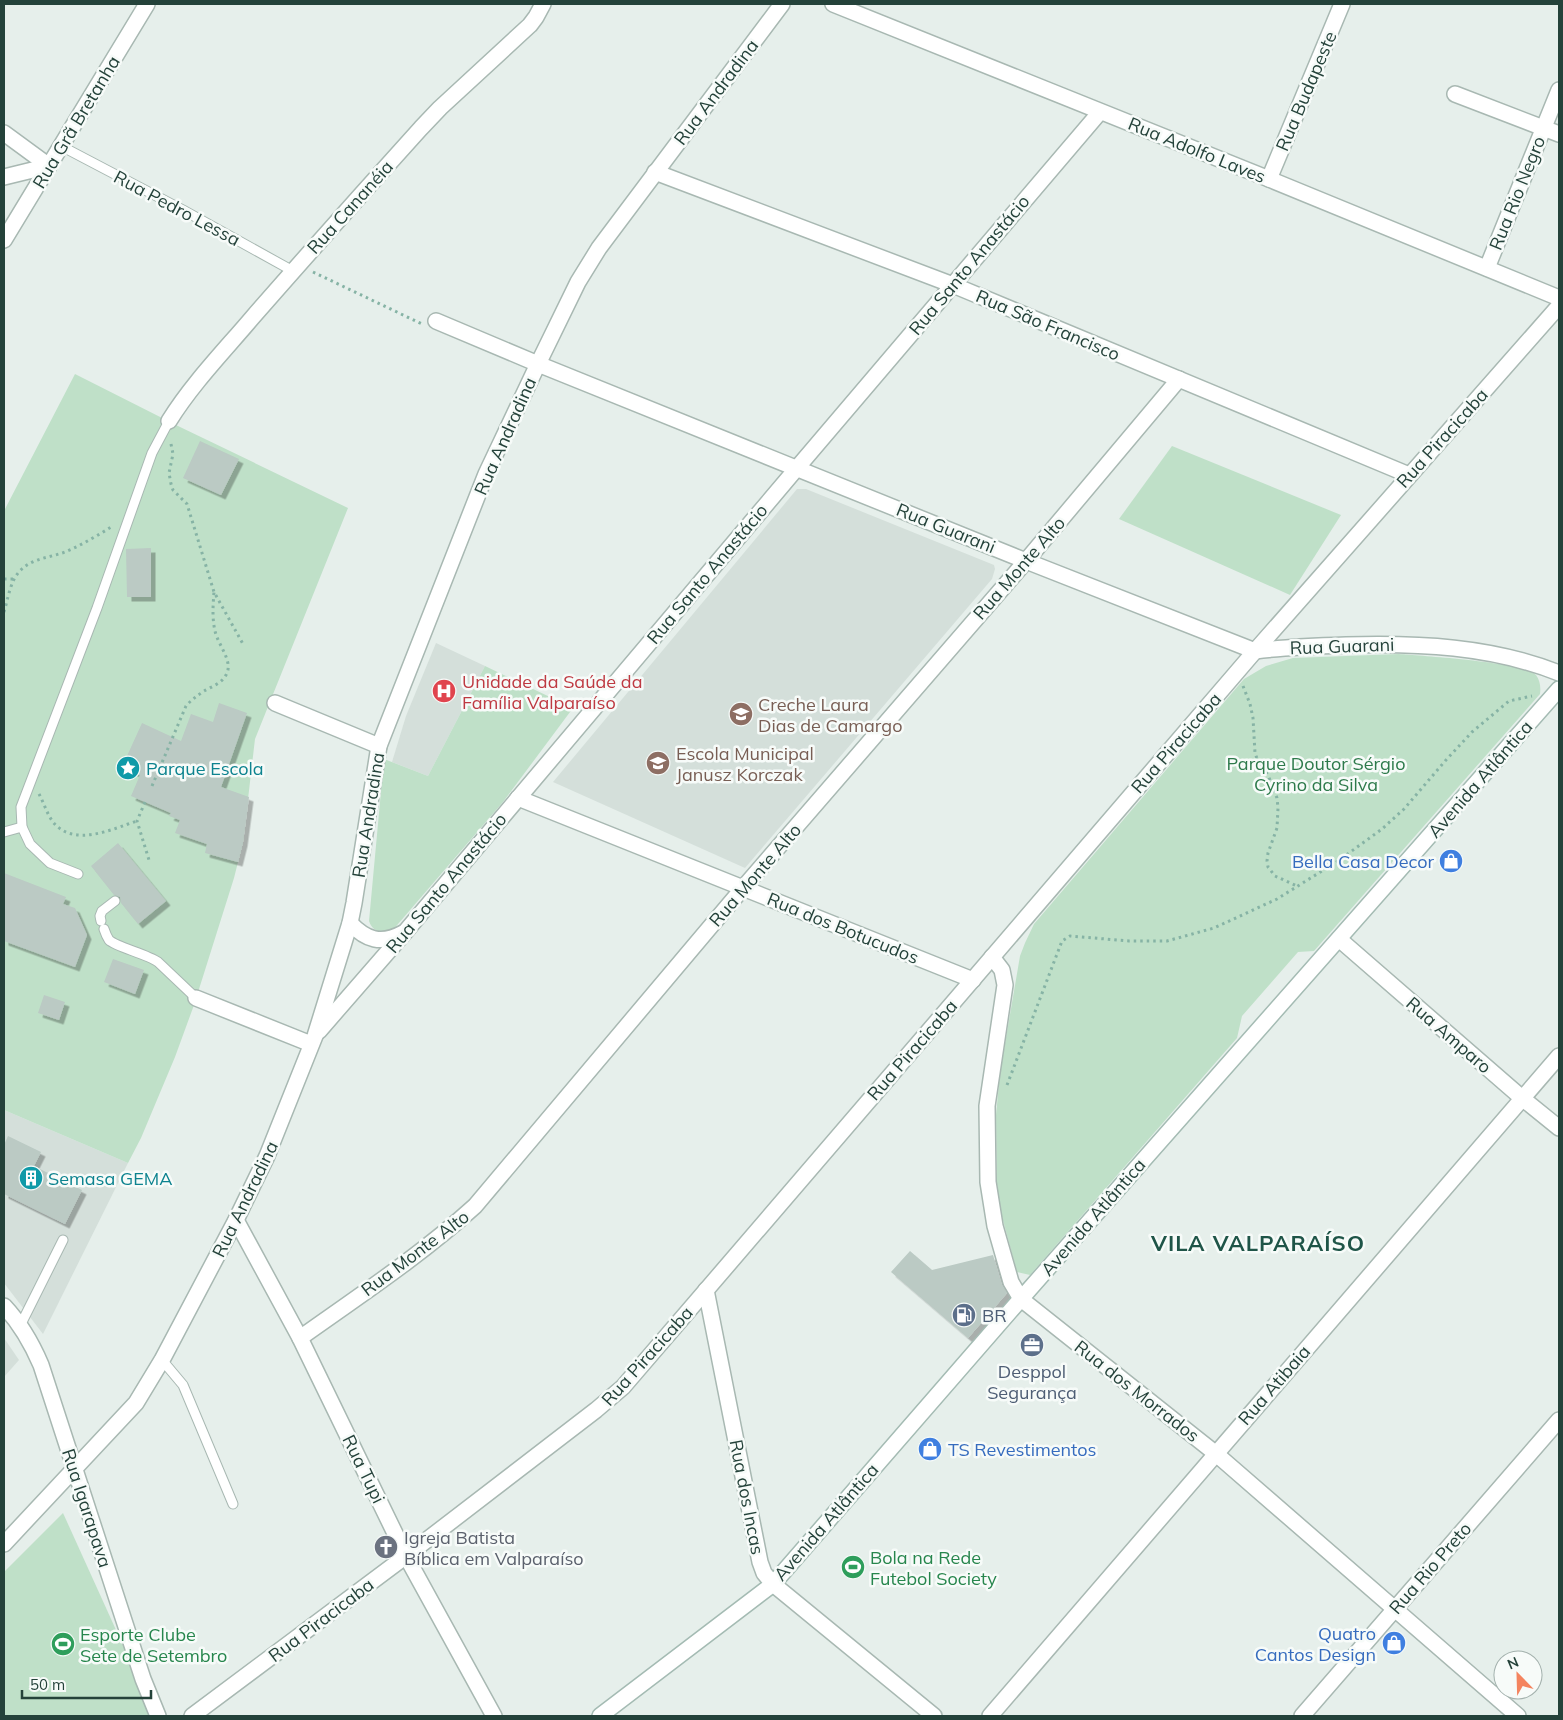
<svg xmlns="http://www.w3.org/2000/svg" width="1563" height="1720" viewBox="0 0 1563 1720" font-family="Mulish,sans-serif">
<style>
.built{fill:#d4dfda}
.green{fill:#bfe0c8}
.building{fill:#bbcac4;filter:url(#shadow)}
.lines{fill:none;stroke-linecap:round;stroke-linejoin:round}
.service-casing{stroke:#a8b8b2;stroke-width:11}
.minor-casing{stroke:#a8b8b2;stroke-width:18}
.tertiary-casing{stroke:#a8b8b2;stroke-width:18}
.secondary-casing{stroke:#a4bbb3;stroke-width:18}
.path{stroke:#86b3a5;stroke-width:3;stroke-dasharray:2.5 4;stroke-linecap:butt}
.service{stroke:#fff;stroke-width:9}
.minor{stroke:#fff;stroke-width:15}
.tertiary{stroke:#fff;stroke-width:15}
.secondary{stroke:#fff;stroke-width:15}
.labels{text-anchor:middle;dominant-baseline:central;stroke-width:5;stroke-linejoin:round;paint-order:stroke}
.street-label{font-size:18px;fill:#24423a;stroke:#f7fbf9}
.health-label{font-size:18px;fill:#be3a42;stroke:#f7fbf9;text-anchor:start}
.education-label{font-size:18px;fill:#785e54;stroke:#f7fbf9;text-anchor:start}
.park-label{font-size:18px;fill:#2d7a4b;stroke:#f7fbf9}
.culture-label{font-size:18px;fill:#0d838f;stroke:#f7fbf9;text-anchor:start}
.shop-label{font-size:18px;fill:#366cbe;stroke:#f7fbf9;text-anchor:end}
.service-label{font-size:18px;fill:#4e5e75;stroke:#f7fbf9;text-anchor:start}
.worship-label{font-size:18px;fill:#5b616d;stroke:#f7fbf9;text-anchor:start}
.leisure-label{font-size:18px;fill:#27864d;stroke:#f7fbf9;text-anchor:start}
.district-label{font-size:22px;font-weight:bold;letter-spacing:1px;fill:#1f5548;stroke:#f7fbf9}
</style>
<defs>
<filter id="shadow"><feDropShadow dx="4.5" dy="4.5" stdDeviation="0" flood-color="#0004"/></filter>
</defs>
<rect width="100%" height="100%" fill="#e6efeb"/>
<!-- built -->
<g class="built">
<path d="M797,489H806L994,565L995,569L992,579L745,868L553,782Z"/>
<path d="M436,643L485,666L428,776L392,762L406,716Z"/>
<path d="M4,1110L128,1163L43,1334L4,1283Z"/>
<path d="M4,1338L19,1360L4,1377Z"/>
</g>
<!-- green -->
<g class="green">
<path d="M75,374L178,426L348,508L255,739L243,842L234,878L194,1005L175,1057L141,1138L128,1163L4,1110V511Z"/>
<path d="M1172,446L1341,515L1290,595L1119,519Z"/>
<path d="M1399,654C1422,656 1524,662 1536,675C1540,680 1541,688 1540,694L1314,951L1298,952L1242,1016L1237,1038L1030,1275L1017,1272L1001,1213L997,1184L996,1115L1000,1073L1020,956L1025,943L1034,924L1244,679L1266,666L1293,658Z"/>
<path d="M485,666L573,708L503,802L392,931C382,932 373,933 369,921L384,759L428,776Z"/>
<path d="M63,1513L155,1716H4V1572Z"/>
</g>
<!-- building -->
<g class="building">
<path d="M200,441L239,459L221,495L183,478Z"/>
<path d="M151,548V597H127L126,549Z"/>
<path d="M219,703L247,713L221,787L249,797L243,842L238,862L205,853L207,844L175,833L180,820L169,816L171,813L131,796L140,775L122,767L142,723L181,741L191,714L213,722Z"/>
<path d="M118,843L166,901L138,924L121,903L120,897L114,895L91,866Z"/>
<path d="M4,873L66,897L63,904L75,908L87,935L75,967L4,941Z"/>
<path d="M113,959L144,970L135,994L104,982Z"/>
<path d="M44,995L65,1002L59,1020L38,1013Z"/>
<path d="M8,1136L41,1152L34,1166L82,1190L65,1224L4,1194V1145Z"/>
<path d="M910,1251L932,1270L993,1255L1002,1285L1007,1293L968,1338L891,1272Z"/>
</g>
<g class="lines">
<!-- service casing -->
<g class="service-casing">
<g id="service">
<path d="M61,146L183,210L293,271"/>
<path d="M4,832L22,827"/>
<path d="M78,874L50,863L30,844L22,827L21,807L97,608L152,453L169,421"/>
<path d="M101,921L100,916L102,911L115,901"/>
<path d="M104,929C105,932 107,937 109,940C116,947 147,954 158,962L196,998"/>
<path d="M20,1326L63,1240"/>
<path d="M162,1360L183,1385L233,1504"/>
</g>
</g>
<!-- minor casing -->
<g class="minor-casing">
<g id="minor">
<path d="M833,4L1269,179L1559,298"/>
<path d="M1455,94L1559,134"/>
<path d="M4,133L49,166"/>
<path d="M655,172L953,285L1409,475"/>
<path d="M4,177L49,166"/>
<path d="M1269,179L1342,4"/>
<path d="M1487,268L1559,90"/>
<path d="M436,321L538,364L1026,561L1255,651C1285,647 1315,646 1346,645C1418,643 1491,646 1559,673"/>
<path d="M169,421C192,384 224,351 252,318C308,254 364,191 421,128L440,108L530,25L536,17L543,4"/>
<path d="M275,703L379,746"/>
<path d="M518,798L973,980"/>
<path d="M350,923C366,940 381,945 403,933"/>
<path d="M1339,939L1522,1098L1559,1128"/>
<path d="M992,957L1002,970L1005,985L987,1106L988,1182L995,1226L1011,1282L1021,1299L1215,1453L1518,1716"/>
<path d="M196,998L311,1044"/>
<path d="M319,1031L406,931L797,468L1100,112"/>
<path d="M236,1220L300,1338L406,1556L494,1716"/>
<path d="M706,1290L760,1562L764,1573L773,1584L934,1716"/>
<path d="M4,1306C20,1323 32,1344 41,1365L143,1679L158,1716"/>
<path d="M300,1338C359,1296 421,1255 475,1206L743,888L1026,561L1179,379"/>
<path d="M4,1544L136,1403L162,1360L236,1220L267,1156L315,1036L350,923L354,903L379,746L486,474L538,364L578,282L599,248L782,4"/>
<path d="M192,1716L406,1556L596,1410L623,1387L1255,651L1559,306"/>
<path d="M990,1716L1559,1056"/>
<path d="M1302,1716L1559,1420"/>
</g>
</g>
<!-- tertiary casing -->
<g class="tertiary-casing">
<path id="tertiary" d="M4,240L147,4"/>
</g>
<!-- secondary casing -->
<g class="secondary-casing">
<path id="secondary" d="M600,1716L773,1584L1012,1309L1559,689"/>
</g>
<!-- path -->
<g class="path">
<path d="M313,272L422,324"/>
<path d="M171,444L173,454L169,473L171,484L173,490L187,504L214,592L243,644"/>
<path d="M4,579H14"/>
<path d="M4,612C8,599 10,582 19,572C31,558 49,558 65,552C82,545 98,535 113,526"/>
<path d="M1243,686L1250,704L1253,718L1255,753L1259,764L1268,775L1277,798L1278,808L1277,828L1268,853L1267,861L1268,867L1275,876L1297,886"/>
<path d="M152,786L186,706C191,700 197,696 204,691C211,687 222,683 226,675C234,662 218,645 215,631C212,618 213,605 214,592"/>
<path d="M39,794C44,803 47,814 53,822C74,848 112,829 137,821"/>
<path d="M145,802L137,821L149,860"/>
<path d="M1007,1085L1062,941L1070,936L1129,941H1167L1214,928L1277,899L1338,861L1382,829L1404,809L1446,760L1472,732L1509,701L1532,696"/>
</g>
<!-- service -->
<use href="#service" class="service"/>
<!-- minor -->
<use href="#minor" class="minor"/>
<!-- tertiary -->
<use href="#tertiary" class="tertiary"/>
<!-- secondary -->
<use href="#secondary" class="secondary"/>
</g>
<!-- icons -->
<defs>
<g id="hospital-disc" transform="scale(1.25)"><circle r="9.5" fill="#e0444e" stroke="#f7fbf9"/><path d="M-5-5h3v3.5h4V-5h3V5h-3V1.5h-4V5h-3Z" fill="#fff"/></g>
<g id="school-disc" transform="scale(1.25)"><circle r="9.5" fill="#8d6e63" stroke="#f7fbf9"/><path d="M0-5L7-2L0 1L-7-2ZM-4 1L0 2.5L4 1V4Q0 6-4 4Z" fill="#fff"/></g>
<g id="sight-disc" transform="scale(1.25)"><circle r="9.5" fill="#0f9aa8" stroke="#f7fbf9"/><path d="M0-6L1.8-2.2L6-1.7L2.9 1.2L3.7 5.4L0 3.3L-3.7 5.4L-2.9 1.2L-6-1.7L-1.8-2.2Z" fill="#fff"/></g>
<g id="shop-disc" transform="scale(1.25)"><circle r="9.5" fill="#3f7fe0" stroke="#f7fbf9"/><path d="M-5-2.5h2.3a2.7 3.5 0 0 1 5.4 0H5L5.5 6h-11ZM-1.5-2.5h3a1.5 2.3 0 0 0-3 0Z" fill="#fff"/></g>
<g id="building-disc" transform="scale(1.25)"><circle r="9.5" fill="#0f9aa8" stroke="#f7fbf9"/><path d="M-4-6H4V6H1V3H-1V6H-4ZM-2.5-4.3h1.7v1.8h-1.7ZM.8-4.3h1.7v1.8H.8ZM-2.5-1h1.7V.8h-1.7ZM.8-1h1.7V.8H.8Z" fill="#fff"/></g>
<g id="fuel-disc" transform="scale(1.25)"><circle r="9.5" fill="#5c6f8a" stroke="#f7fbf9"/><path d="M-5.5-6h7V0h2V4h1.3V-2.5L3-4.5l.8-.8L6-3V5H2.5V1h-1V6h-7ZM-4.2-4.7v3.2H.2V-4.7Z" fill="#fff"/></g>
<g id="office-disc" transform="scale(1.25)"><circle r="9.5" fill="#5c6f8a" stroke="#f7fbf9"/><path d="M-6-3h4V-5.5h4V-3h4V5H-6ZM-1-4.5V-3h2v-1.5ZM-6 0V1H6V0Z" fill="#fff"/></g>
<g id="church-disc" transform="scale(1.25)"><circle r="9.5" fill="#6b7280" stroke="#f7fbf9"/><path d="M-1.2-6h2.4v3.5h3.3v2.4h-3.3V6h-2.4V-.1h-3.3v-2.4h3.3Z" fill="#fff"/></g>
<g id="stadium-disc" transform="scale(1.25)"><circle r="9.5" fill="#2e9e5b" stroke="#f7fbf9"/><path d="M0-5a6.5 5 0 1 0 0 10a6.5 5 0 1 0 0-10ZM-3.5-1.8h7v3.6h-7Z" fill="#fff"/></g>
</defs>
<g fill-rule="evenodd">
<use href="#hospital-disc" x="444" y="691"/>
<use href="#school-disc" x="741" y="714"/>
<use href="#school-disc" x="658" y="763"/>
<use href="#sight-disc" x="128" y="768"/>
<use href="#shop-disc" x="1451" y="861"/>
<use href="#building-disc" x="31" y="1178"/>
<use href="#fuel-disc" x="964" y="1315"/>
<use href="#office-disc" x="1032" y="1345"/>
<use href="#shop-disc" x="930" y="1449"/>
<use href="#church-disc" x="386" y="1547"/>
<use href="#stadium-disc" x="853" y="1567"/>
<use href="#shop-disc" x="1394" y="1643"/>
<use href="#stadium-disc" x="63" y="1644"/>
</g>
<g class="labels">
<!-- street labels -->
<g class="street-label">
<text transform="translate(1306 91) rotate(-67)">Rua Budapeste</text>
<text transform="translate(716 92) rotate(-53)">Rua Andradina</text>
<text transform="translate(76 122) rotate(-59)">Rua Grã Bretanha</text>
<text transform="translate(1197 150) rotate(22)">Rua Adolfo Laves</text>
<text transform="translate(1517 193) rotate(-68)">Rua Rio Negro</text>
<text transform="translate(350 207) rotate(-48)">Rua Cananéia</text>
<text transform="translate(177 208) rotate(28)">Rua Pedro Lessa</text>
<text transform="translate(969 265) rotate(-50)">Rua Santo Anastácio</text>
<text transform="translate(1048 325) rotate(23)">Rua São Francisco</text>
<text transform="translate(505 436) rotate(-66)">Rua Andradina</text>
<text transform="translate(1442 438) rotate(-48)">Rua Piracicaba</text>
<text transform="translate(946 528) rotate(22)">Rua Guarani</text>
<text transform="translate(1019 568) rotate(-49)">Rua Monte Alto</text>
<text transform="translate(707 574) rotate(-50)">Rua Santo Anastácio</text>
<text transform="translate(1342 646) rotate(-2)">Rua Guarani</text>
<text transform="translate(1176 743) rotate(-49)">Rua Piracicaba</text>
<text transform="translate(1480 779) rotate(-49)">Avenida Atlântica</text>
<text transform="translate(368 815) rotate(-81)">Rua Andradina</text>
<text transform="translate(755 875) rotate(-49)">Rua Monte Alto</text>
<text transform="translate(446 883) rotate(-50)">Rua Santo Anastácio</text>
<text transform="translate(843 928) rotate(22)">Rua dos Botucudos</text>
<text transform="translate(1449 1035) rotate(41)">Rua Amparo</text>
<text transform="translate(912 1050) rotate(-49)">Rua Piracicaba</text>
<text transform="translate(245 1199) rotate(-64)">Rua Andradina</text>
<text transform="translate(1093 1217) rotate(-49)">Avenida Atlântica</text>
<text transform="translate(415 1253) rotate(-37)">Rua Monte Alto</text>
<text transform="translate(647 1356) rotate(-48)">Rua Piracicaba</text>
<text transform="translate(1274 1385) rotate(-49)">Rua Atibaia</text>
<text transform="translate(1137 1391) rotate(38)">Rua dos Morrados</text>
<text transform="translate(364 1469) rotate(64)">Rua Tupi</text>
<text transform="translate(747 1497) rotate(79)">Rua dos Incas</text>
<text transform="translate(87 1508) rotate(72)">Rua Igarapava</text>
<text transform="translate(826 1522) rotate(-49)">Avenida Atlântica</text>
<text transform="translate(1430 1568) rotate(-49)">Rua Rio Preto</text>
<text transform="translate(321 1620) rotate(-37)">Rua Piracicaba</text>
</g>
<!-- health labels -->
<g class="health-label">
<text x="462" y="681">Unidade da Saúde da<tspan x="462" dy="21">Família Valparaíso</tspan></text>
</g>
<!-- education labels -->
<g class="education-label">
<text x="758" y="704">Creche Laura<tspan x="758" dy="21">Dias de Camargo</tspan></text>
<text x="676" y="753">Escola Municipal<tspan x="676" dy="21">Janusz Korczak</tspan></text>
</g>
<!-- park labels -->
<g class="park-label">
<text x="1316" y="763">Parque Doutor Sérgio<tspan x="1316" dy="21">Cyrino da Silva</tspan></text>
</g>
<!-- culture labels -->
<g class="culture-label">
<text x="146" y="768">Parque Escola</text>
<text x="48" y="1178">Semasa GEMA</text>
</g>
<!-- shop labels -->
<g class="shop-label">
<text x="1434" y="861">Bella Casa Decor</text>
<text x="948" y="1449" text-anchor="start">TS Revestimentos</text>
<text x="1376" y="1633">Quatro<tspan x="1376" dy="21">Cantos Design</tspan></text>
</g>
<!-- service labels -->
<g class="service-label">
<text x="982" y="1315">BR</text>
<text x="1032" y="1371" text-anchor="middle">Desppol<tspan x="1032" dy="21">Segurança</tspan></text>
</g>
<!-- worship labels -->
<g class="worship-label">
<text x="404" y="1537">Igreja Batista<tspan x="404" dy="21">Bíblica em Valparaíso</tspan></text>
</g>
<!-- leisure labels -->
<g class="leisure-label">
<text x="870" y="1557">Bola na Rede<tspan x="870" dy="21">Futebol Society</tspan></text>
<text x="80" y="1634">Esporte Clube<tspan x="80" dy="21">Sete de Setembro</tspan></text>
</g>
<!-- district labels -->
<g class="district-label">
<text x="1258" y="1243">VILA VALPARAÍSO</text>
</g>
</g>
<!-- border -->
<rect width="1563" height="1720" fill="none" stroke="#24423a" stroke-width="10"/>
<!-- north arrow -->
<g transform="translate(1518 1675) rotate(337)"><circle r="24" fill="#f7fbf9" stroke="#a3b1ad"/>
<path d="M0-4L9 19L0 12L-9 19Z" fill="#f4845f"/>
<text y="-8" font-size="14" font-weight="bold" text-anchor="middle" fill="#24423a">N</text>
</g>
<!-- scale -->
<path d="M22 1690v8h129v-8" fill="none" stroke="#24423a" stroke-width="2.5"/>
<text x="30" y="1690" font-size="15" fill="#24423a" stroke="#f7fbf9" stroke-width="4" paint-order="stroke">50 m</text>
</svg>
